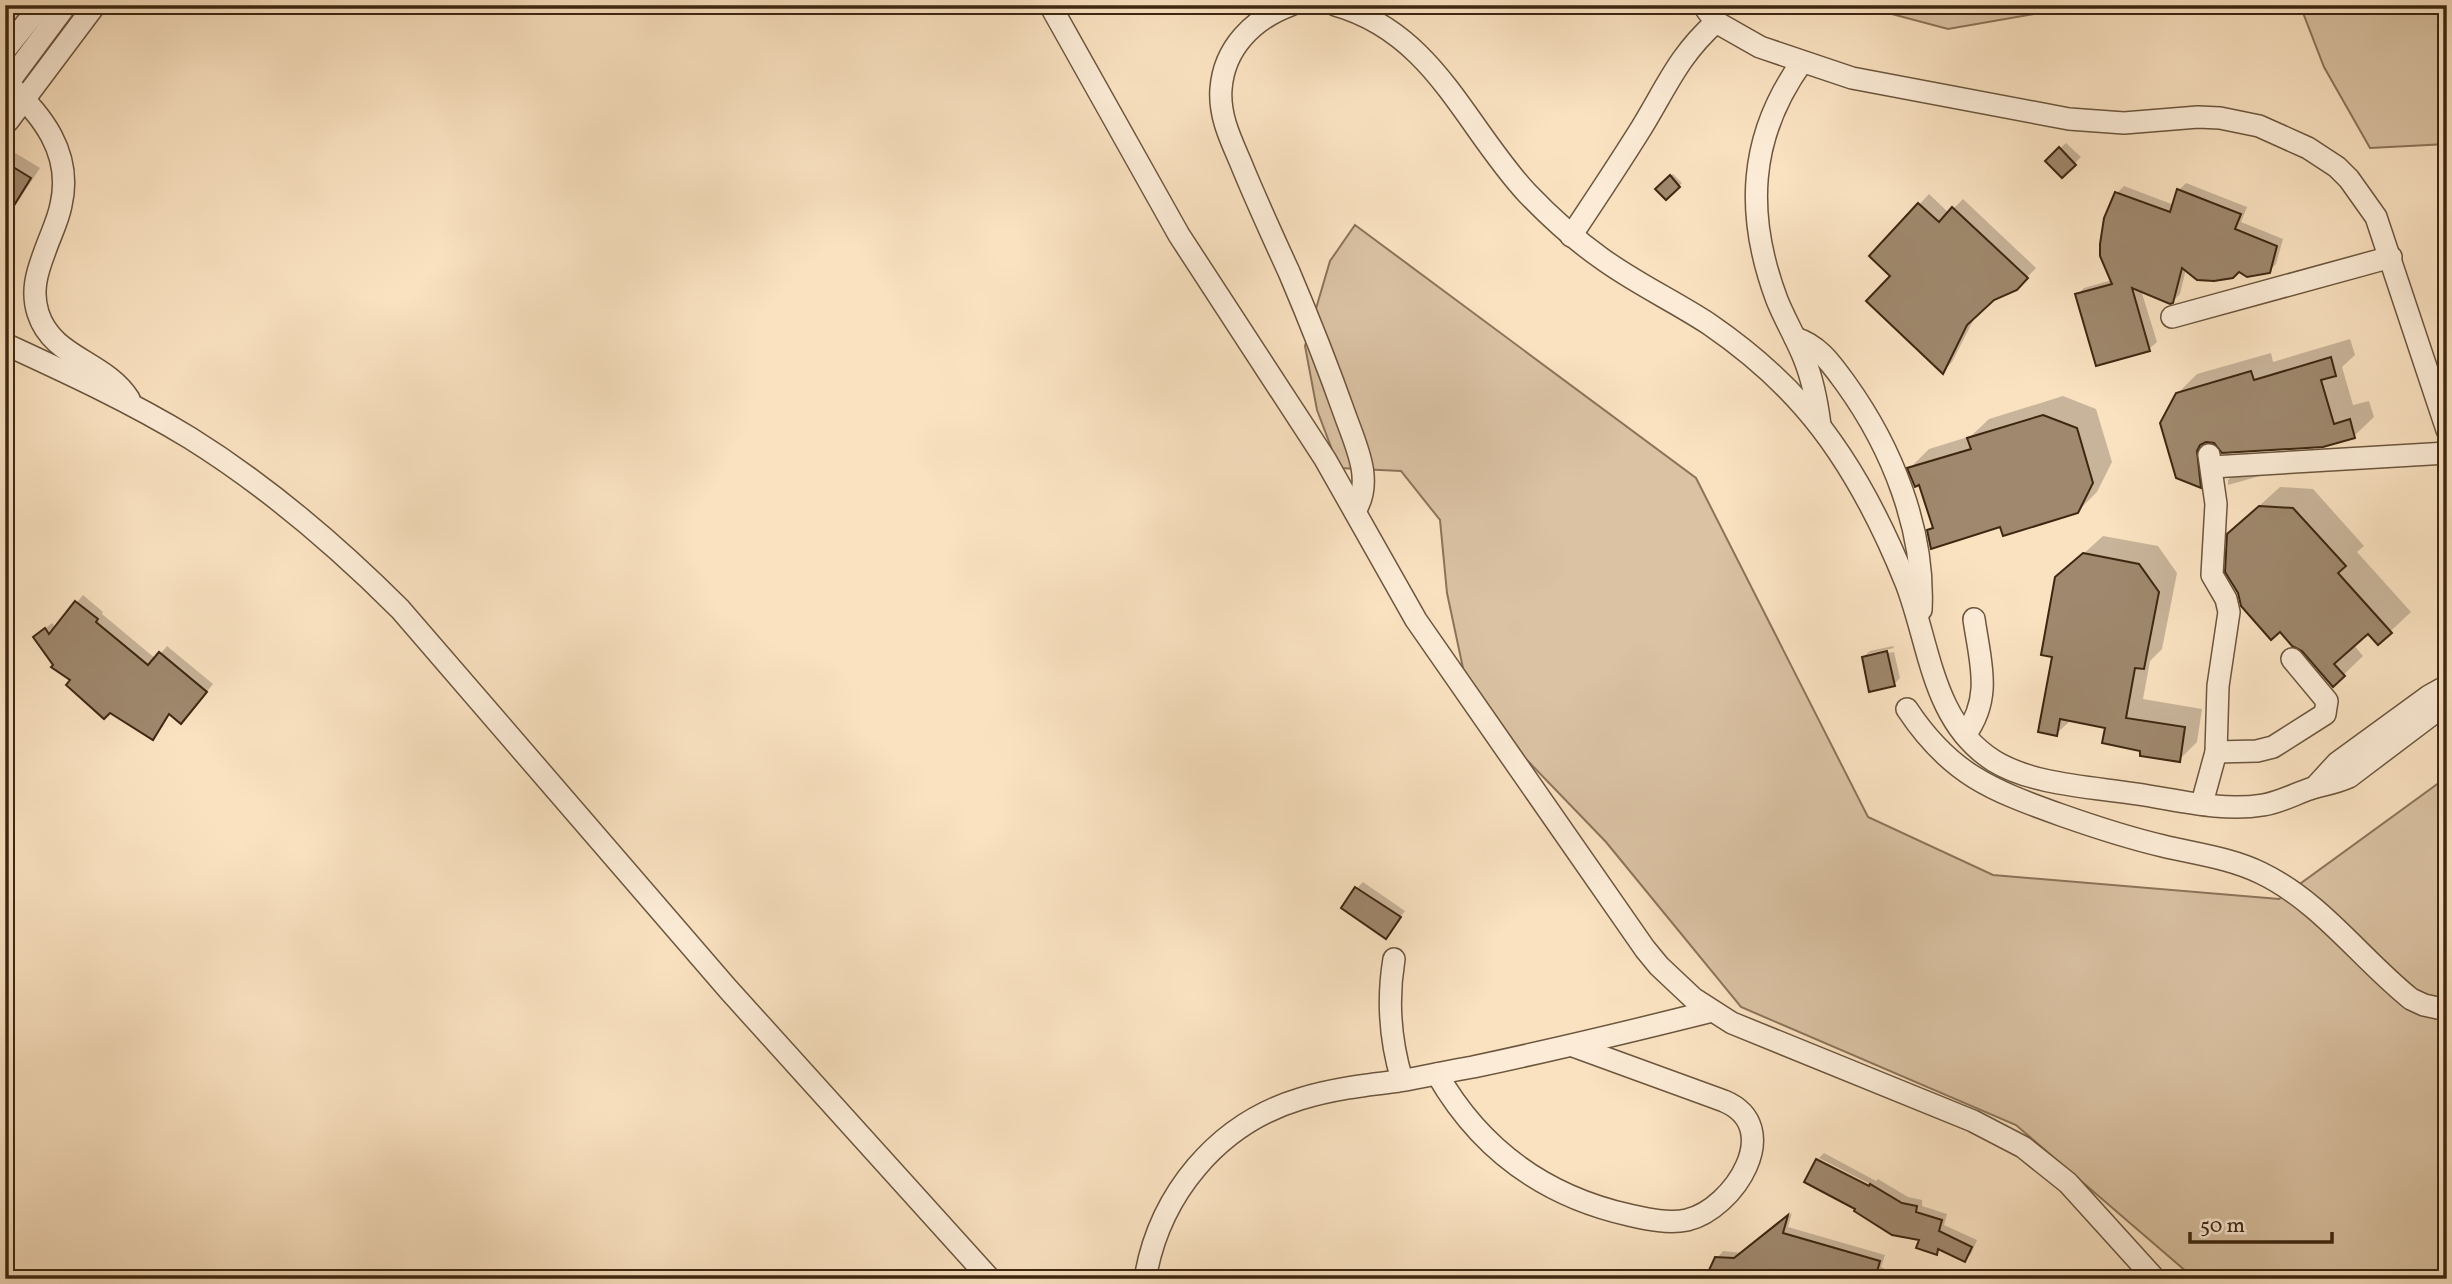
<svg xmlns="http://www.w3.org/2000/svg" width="2452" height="1284" viewBox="0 0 2452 1284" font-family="Vollkorn,serif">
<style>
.green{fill:#dac2a3;stroke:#8c745a;stroke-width:2}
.shadow{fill:#0003}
.building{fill:#9f886d;stroke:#3d2711;stroke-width:2}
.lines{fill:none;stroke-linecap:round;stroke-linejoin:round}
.minor-casing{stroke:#6c563d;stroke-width:24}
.minor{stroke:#fcecd7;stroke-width:21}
</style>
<rect width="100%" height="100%" fill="#fae2c1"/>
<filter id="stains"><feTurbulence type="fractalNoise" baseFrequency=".00286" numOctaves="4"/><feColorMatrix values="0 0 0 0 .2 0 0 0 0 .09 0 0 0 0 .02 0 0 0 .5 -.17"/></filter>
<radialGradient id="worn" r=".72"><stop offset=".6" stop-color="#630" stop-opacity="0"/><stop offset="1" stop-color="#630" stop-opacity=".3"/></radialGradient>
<!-- green -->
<g class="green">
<path d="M1858,5H2085L1948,29Z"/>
<path d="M2300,5H2447V144L2370,148L2324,67Z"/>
<path d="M1355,225L1696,478L1868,817L1993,875L2279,899L2447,777V1279H2195L2016,1125L1741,1007L1606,842L1470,701L1447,593L1440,520L1401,471L1339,468L1317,410L1305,346L1330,261Z"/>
</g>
<!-- shadow -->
<g class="shadow">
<path d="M5,113L18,125H20L5,141Z"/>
<path d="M2066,143L2081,157L2062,176L2047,161Z"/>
<path d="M12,151L40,168L5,221V158Z"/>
<path d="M1673,174L1682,183L1666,198L1657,189Z"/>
<path d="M2186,183L2247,207L2241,222L2283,239L2276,264L2269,271L2186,269L2180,294L2172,302L2141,290L2157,342L2149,349L2077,295L2084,288L2112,280L2117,193L2124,186L2174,205L2179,190Z"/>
<path d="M1929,194L1949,213L1963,199L2036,268L2016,289L1993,299L1976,315L1952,362L1943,371L1892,276L1871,256Z"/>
<path d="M2350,339L2355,355L2342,367L2353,405L2369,401L2374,417L2354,436L2216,442L2219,467L2200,486L2177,394L2197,374L2271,353L2273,362Z"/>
<path d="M2063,396L2096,409L2112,462L2097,492L2077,512L2001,525L1929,531L1934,525L1921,483L1909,469L1929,449L1971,436L1989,419Z"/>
<path d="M2277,459L2260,476L2228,485V480L2247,460Z"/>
<path d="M2280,487L2313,489L2364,546L2357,552L2411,612L2378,643L2368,631L2353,644L2363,656L2333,685L2249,515Z"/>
<path d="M2103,536L2158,546L2177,573L2162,649L2150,661L2143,699L2202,709L2197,742L2179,760L2142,750L2107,726L2071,720L2056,734L2054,656L2057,578Z"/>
<path d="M83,595L103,612L102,614L156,659L167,646L213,684L188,715L170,713L153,737L42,631L52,623L56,628Z"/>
<path d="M1893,646L1894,648L1868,654V657L1894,652L1900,678L1894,684L1863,657L1870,651Z"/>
<path d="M1363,882L1405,911L1386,936L1357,888Z"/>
<path d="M1824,1153L1876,1181L1878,1179L1908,1197L1922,1200V1206L1947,1214L1944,1225L1977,1240L1971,1254L1964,1260L1941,1248L1936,1253L1876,1191L1878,1188L1819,1158Z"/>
<path d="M1792,1213L1788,1227L1885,1255L1881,1267L1905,1279H1707L1717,1258L1723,1251L1742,1253Z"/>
</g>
<!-- building -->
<g class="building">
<path d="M2059,147L2076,165L2062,178L2045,161Z"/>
<path d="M5,162L31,178L5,220Z"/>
<path d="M1670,175L1680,187L1666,200L1655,189Z"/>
<path d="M2177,189L2241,214L2235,229L2277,246L2270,273L2247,277L2239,272L2233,278L2214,281L2197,280L2182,268L2173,303L2170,304L2132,288L2150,351L2096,366L2075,294L2112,284L2100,256V244L2104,218L2115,192L2170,212Z"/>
<path d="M1918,203L1939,222L1952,207L2028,278L2017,290L1994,300L1967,325L1943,374L1866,301L1890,276L1869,256Z"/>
<path d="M2331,357L2336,376L2321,380L2334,424L2350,419L2355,438L2323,447L2222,453L2214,443L2206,442L2200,445L2197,451L2201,488L2176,478L2160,423L2176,393L2251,371L2254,380Z"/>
<path d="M2043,415L2077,428L2093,483L2078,513L2003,536L2000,527L1931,549L1927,530L1933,528L1919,485L1915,487L1907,468L1971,449L1967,438Z"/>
<path d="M2259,506L2293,508L2346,566L2338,573L2392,633L2378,645L2368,634L2334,664L2345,676L2333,687L2302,651L2292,646L2280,632L2271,640L2241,606L2238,593L2225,572L2227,534Z"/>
<path d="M2083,553L2139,564L2159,592L2144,669L2135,668L2126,718L2185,727L2180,762L2140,756V751L2102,743L2105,728L2060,719L2057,736L2038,732L2052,657L2041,655L2055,577Z"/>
<path d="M75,601L98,619L96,622L148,665L159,652L207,692L181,724L169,714L153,740L110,713L104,719L66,685L70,680L51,667L53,665L33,637L45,628L49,634Z"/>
<path d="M1887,651L1895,686L1869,692L1862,657Z"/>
<path d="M1355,887L1401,917L1386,939L1341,908Z"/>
<path d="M1816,1159L1869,1186L1870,1184L1902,1203L1917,1206L1916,1212L1942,1220L1939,1231L1972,1247L1965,1262L1938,1249L1937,1255L1916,1248L1919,1240L1892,1235L1854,1211L1855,1209L1804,1182Z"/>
<path d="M1788,1215L1783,1233L1880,1261L1875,1279H1705L1715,1257L1734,1258Z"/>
</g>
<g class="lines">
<!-- minor casing -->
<g class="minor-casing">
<g id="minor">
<path d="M1050,5L1179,235L1325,459L1416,620L1645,949L1659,966L1693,998L1732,1023L1973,1121L2023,1147L2068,1183L2155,1279"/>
<path d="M1291,5C1253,19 1224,48 1221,89C1219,115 1230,138 1240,161C1255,198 1272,235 1289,272C1309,319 1328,367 1345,415C1356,446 1374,481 1355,511"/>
<path d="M1335,5C1434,33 1464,125 1527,193C1550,217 1574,239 1601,258C1635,283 1674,301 1709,324C1744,348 1776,375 1804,407C1848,457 1881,521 1906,583C1930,645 1932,722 1994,761C2033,785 2093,787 2137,794C2178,800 2222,812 2263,805C2282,802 2298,792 2316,787C2328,784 2338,782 2349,777L2447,703"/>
<path d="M1703,5L1716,22L1760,47L1852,78L2069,119L2124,123L2198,117L2220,118L2259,126L2308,148L2337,167L2349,179L2376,217L2447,430"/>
<path d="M5,50L41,5"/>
<path d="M1802,62C1748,137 1745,215 1777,300C1785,320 1796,338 1804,358C1813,380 1817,402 1820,425"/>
<path d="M5,81C42,114 73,153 61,205C58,221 50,236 45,251C37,272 31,291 38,313C52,358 105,361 129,399"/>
<path d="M5,87L66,5"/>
<path d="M8,121L95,5"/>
<path d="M1571,236C1595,200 1619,164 1642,127C1667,86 1679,55 1716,22"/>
<path d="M2172,317L2391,257"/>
<path d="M1795,338C1819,345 1832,365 1846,384C1892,448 1925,530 1921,610"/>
<path d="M5,344C68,373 131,402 190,438C267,486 336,545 400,609L728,989L990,1279"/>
<path d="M2212,467L2447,453"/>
<path d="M1907,709C1950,774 1991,790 2061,815C2095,827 2129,838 2163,846C2196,854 2230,858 2261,873C2321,902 2360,958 2411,999L2424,1005L2447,1010"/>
<path d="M1965,735C1993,697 1980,662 1974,619"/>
<path d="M2216,752L2257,751L2273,747L2325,714L2327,701L2292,659"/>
<path d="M2315,787L2337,763L2429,696L2447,686"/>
<path d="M2202,803L2216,752L2218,686L2229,612L2226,599L2212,575L2216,504L2209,455"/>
<path d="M1394,959C1387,1001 1390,1040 1402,1080"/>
<path d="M1437,1074C1480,1149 1544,1196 1629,1215C1647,1219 1668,1224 1687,1220C1734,1209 1786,1127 1724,1101L1573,1046"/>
<path d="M1145,1279C1159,1195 1217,1124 1300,1099C1332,1089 1366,1085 1399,1081C1424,1077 1448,1071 1473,1067C1553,1050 1632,1031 1712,1011"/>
</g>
</g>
<!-- minor -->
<use href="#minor" class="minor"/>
</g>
<!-- margin -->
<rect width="2452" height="1284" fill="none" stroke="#fae2c1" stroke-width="28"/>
<rect x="7" y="7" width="2438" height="1270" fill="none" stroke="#3d2711" stroke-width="3.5"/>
<rect x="14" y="14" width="2424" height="1256" fill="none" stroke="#3d2711" stroke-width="2"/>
<!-- scale -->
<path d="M2190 1232v10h142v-10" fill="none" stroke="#3d2711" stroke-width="3.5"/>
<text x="2200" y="1232" font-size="21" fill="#3d2711" stroke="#fcecd7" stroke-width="5" paint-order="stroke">50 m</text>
<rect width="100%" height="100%" filter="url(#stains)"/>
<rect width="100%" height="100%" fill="url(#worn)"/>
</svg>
